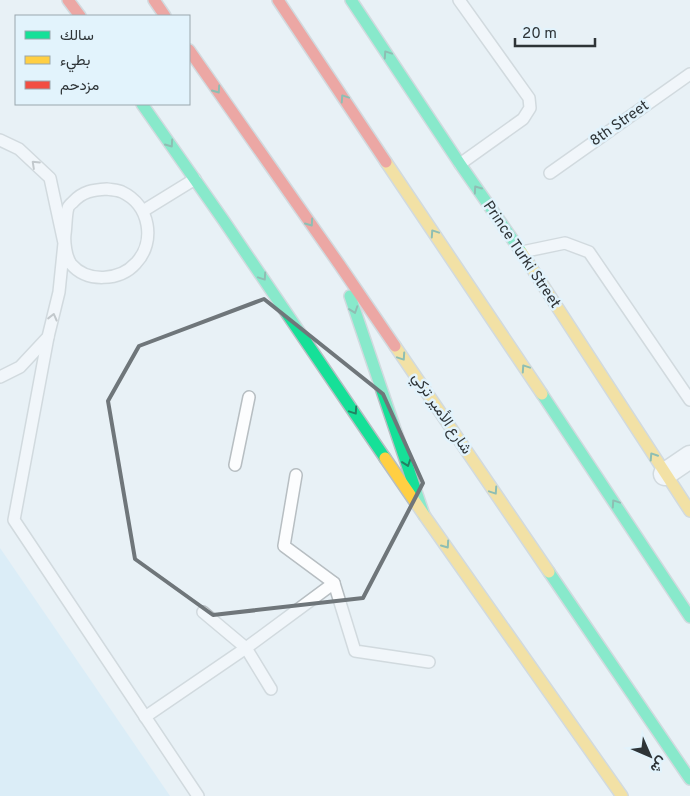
<svg xmlns="http://www.w3.org/2000/svg" width="690" height="796" viewBox="0 0 690 796" font-family="Overpass,Vazirmatn,sans-serif">
<style>
.green{fill:#cce9f9}
.lines{fill:none;stroke-linecap:round;stroke-linejoin:round}
.lane-casing{stroke:#b7bec2;stroke-width:14}
.street-casing{stroke:#b7bec2;stroke-width:25}
.fast-casing{stroke:#b7bec2;stroke-width:14}
.slow-casing{stroke:#b7bec2;stroke-width:14}
.jam-casing{stroke:#b7bec2;stroke-width:14}
.lane{stroke:#fcfdfe;stroke-width:11}
.street{stroke:#fcfdfe;stroke-width:22}
.fast{stroke:#16e098;stroke-width:11}
.slow{stroke:#ffcf43;stroke-width:11}
.jam{stroke:#f24e42;stroke-width:11}
.oneway{stroke:#238163}
.oneway2{stroke:#95989a}
.marked{fill:none;stroke:#6f767a;stroke-width:4;stroke-linejoin:round}
.labels{text-anchor:middle;dominant-baseline:central;stroke-width:5;stroke-linejoin:round;paint-order:stroke}
.street-label{font-size:15px;fill:#2e3437;stroke:#e2f3fc}
</style>
<rect width="100%" height="100%" fill="#e8f1f6"/>
<!-- green -->
<path class="green" d="M0,548L170,796H0Z"/>
<g class="lines">
<!-- lane casing -->
<g class="lane-casing">
<g id="lane">
<path d="M459,0L529,98L530,108L523,119L460,164"/>
<path d="M0,140L19,149L50,178L64,243L59,292L48,337L20,367L0,377"/>
<path d="M550,173L690,74"/>
<path d="M107,189C112,190 118,190 122,192C150,205 156,242 136,263C120,281 87,283 71,264C66,257 64,242 65,234C66,228 66,213 68,208C68,206 72,203 73,202C83,191 93,190 107,189Z"/>
<path d="M143,211L195,179"/>
<path d="M522,252L565,243L589,252L690,400"/>
<path d="M48,337L14,520L198,796"/>
<path d="M235,465L249,397"/>
<path d="M296,475L284,546L334,583L355,651L429,662"/>
<path d="M203,612L246,648L271,689"/>
<path d="M145,717L246,648L334,583"/>
</g>
</g>
<!-- street casing -->
<g class="street-casing">
<path id="street" d="M665,474L690,457"/>
</g>
<!-- fast casing -->
<g class="fast-casing">
<g id="fast">
<path d="M351,0L460,164L522,253"/>
<path d="M142,104L224,221L385,458"/>
<path d="M350,296L424,515"/>
<path d="M542,394L690,617"/>
<path d="M549,572L690,779"/>
</g>
</g>
<!-- slow casing -->
<g class="slow-casing">
<g id="slow">
<path d="M386,162L542,394"/>
<path d="M522,253L690,511"/>
<path d="M395,346L549,572"/>
<path d="M385,458L424,515L622,796"/>
</g>
</g>
<!-- jam casing -->
<g class="jam-casing">
<g id="jam">
<path d="M68,0L80,16"/>
<path d="M154,0L165,16"/>
<path d="M278,0L386,162"/>
<path d="M189,50L339,264L395,346"/>
</g>
</g>
<!-- lane -->
<use href="#lane" class="lane"/>
<!-- street -->
<use href="#street" class="street"/>
<!-- fast -->
<use href="#fast" class="fast"/>
<!-- slow -->
<use href="#slow" class="slow"/>
<!-- jam -->
<use href="#jam" class="jam"/>
</g>
<!-- one-way arrows -->
<defs><path id="oneway-chevron" d="M-2-3.5L2.5 0L-2 3.5" fill="none" stroke-width="1.6" stroke-linecap="round" stroke-linejoin="round" transform="scale(1.25)"/></defs>
<g class="oneway">
<use href="#oneway-chevron" transform="translate(387 54) rotate(-124)"/>
<use href="#oneway-chevron" transform="translate(217 90) rotate(55)"/>
<use href="#oneway-chevron" transform="translate(344 98) rotate(-124)"/>
<use href="#oneway-chevron" transform="translate(170 144) rotate(55)"/>
<use href="#oneway-chevron" transform="translate(477 189) rotate(-125)"/>
<use href="#oneway-chevron" transform="translate(310 223) rotate(55)"/>
<use href="#oneway-chevron" transform="translate(434 233) rotate(-124)"/>
<use href="#oneway-chevron" transform="translate(263 277) rotate(56)"/>
<use href="#oneway-chevron" transform="translate(354 310) rotate(71)"/>
<use href="#oneway-chevron" transform="translate(402 357) rotate(56)"/>
<use href="#oneway-chevron" transform="translate(525 368) rotate(-124)"/>
<use href="#oneway-chevron" transform="translate(354 411) rotate(56)"/>
<use href="#oneway-chevron" transform="translate(653 456) rotate(-123)"/>
<use href="#oneway-chevron" transform="translate(407 463) rotate(71)"/>
<use href="#oneway-chevron" transform="translate(494 491) rotate(56)"/>
<use href="#oneway-chevron" transform="translate(615 503) rotate(-124)"/>
<use href="#oneway-chevron" transform="translate(446 545) rotate(55)"/>
</g>
<g class="oneway2">
<use href="#oneway-chevron" transform="translate(35 164) rotate(-137)"/>
<use href="#oneway-chevron" transform="translate(53 317) rotate(-76)"/>
</g>
<!-- marked area -->
<path d="M0 0H690V796H0ZM264,299L383,394L423,483L363,598L213,615L135,559L108,401L139,346Z" fill="#e8f1f6" fill-opacity=".55" fill-rule="evenodd"/>
<path class="marked" d="M264,299L383,394L423,483L363,598L213,615L135,559L108,401L139,346Z"/>
<g class="labels">
<!-- street labels -->
<g class="street-label">
<text transform="translate(620 124) rotate(-35)">8th Street</text>
<text transform="translate(521 255) rotate(56)">Prince Turki Street</text>
<text transform="translate(441 414) rotate(56)">شارع الأمير تركي</text>
</g>
</g>
<!-- legend -->
<rect x="15" y="15" width="175" height="90" fill="#e2f3fc" stroke="#9aa7ad"/>
<rect x="25" y="31" width="25" height="8" fill="#16e098" stroke="#9aa7ad"/>
<text x="60" y="40" font-size="15" fill="#2e3437">سالك</text>
<rect x="25" y="56" width="25" height="8" fill="#ffcf43" stroke="#9aa7ad"/>
<text x="60" y="65" font-size="15" fill="#2e3437">بطيء</text>
<rect x="25" y="81" width="25" height="8" fill="#f24e42" stroke="#9aa7ad"/>
<text x="60" y="90" font-size="15" fill="#2e3437">مزدحم</text>
<!-- north arrow -->
<g transform="translate(650 756) rotate(135)" stroke="#e2f3fc" stroke-width="4" paint-order="stroke">
<path d="M0-4L9 19L0 12L-9 19Z" fill="#2e3437"/>
<text y="-8" font-size="14" font-weight="bold" text-anchor="middle" fill="#2e3437">ش</text>
</g>
<!-- scale -->
<path d="M515 38v8h80v-8" fill="none" stroke="#2e3437" stroke-width="2.5"/>
<text x="522" y="38" font-size="15" fill="#2e3437" stroke="#e2f3fc" stroke-width="4" paint-order="stroke">20 m</text>
</svg>
